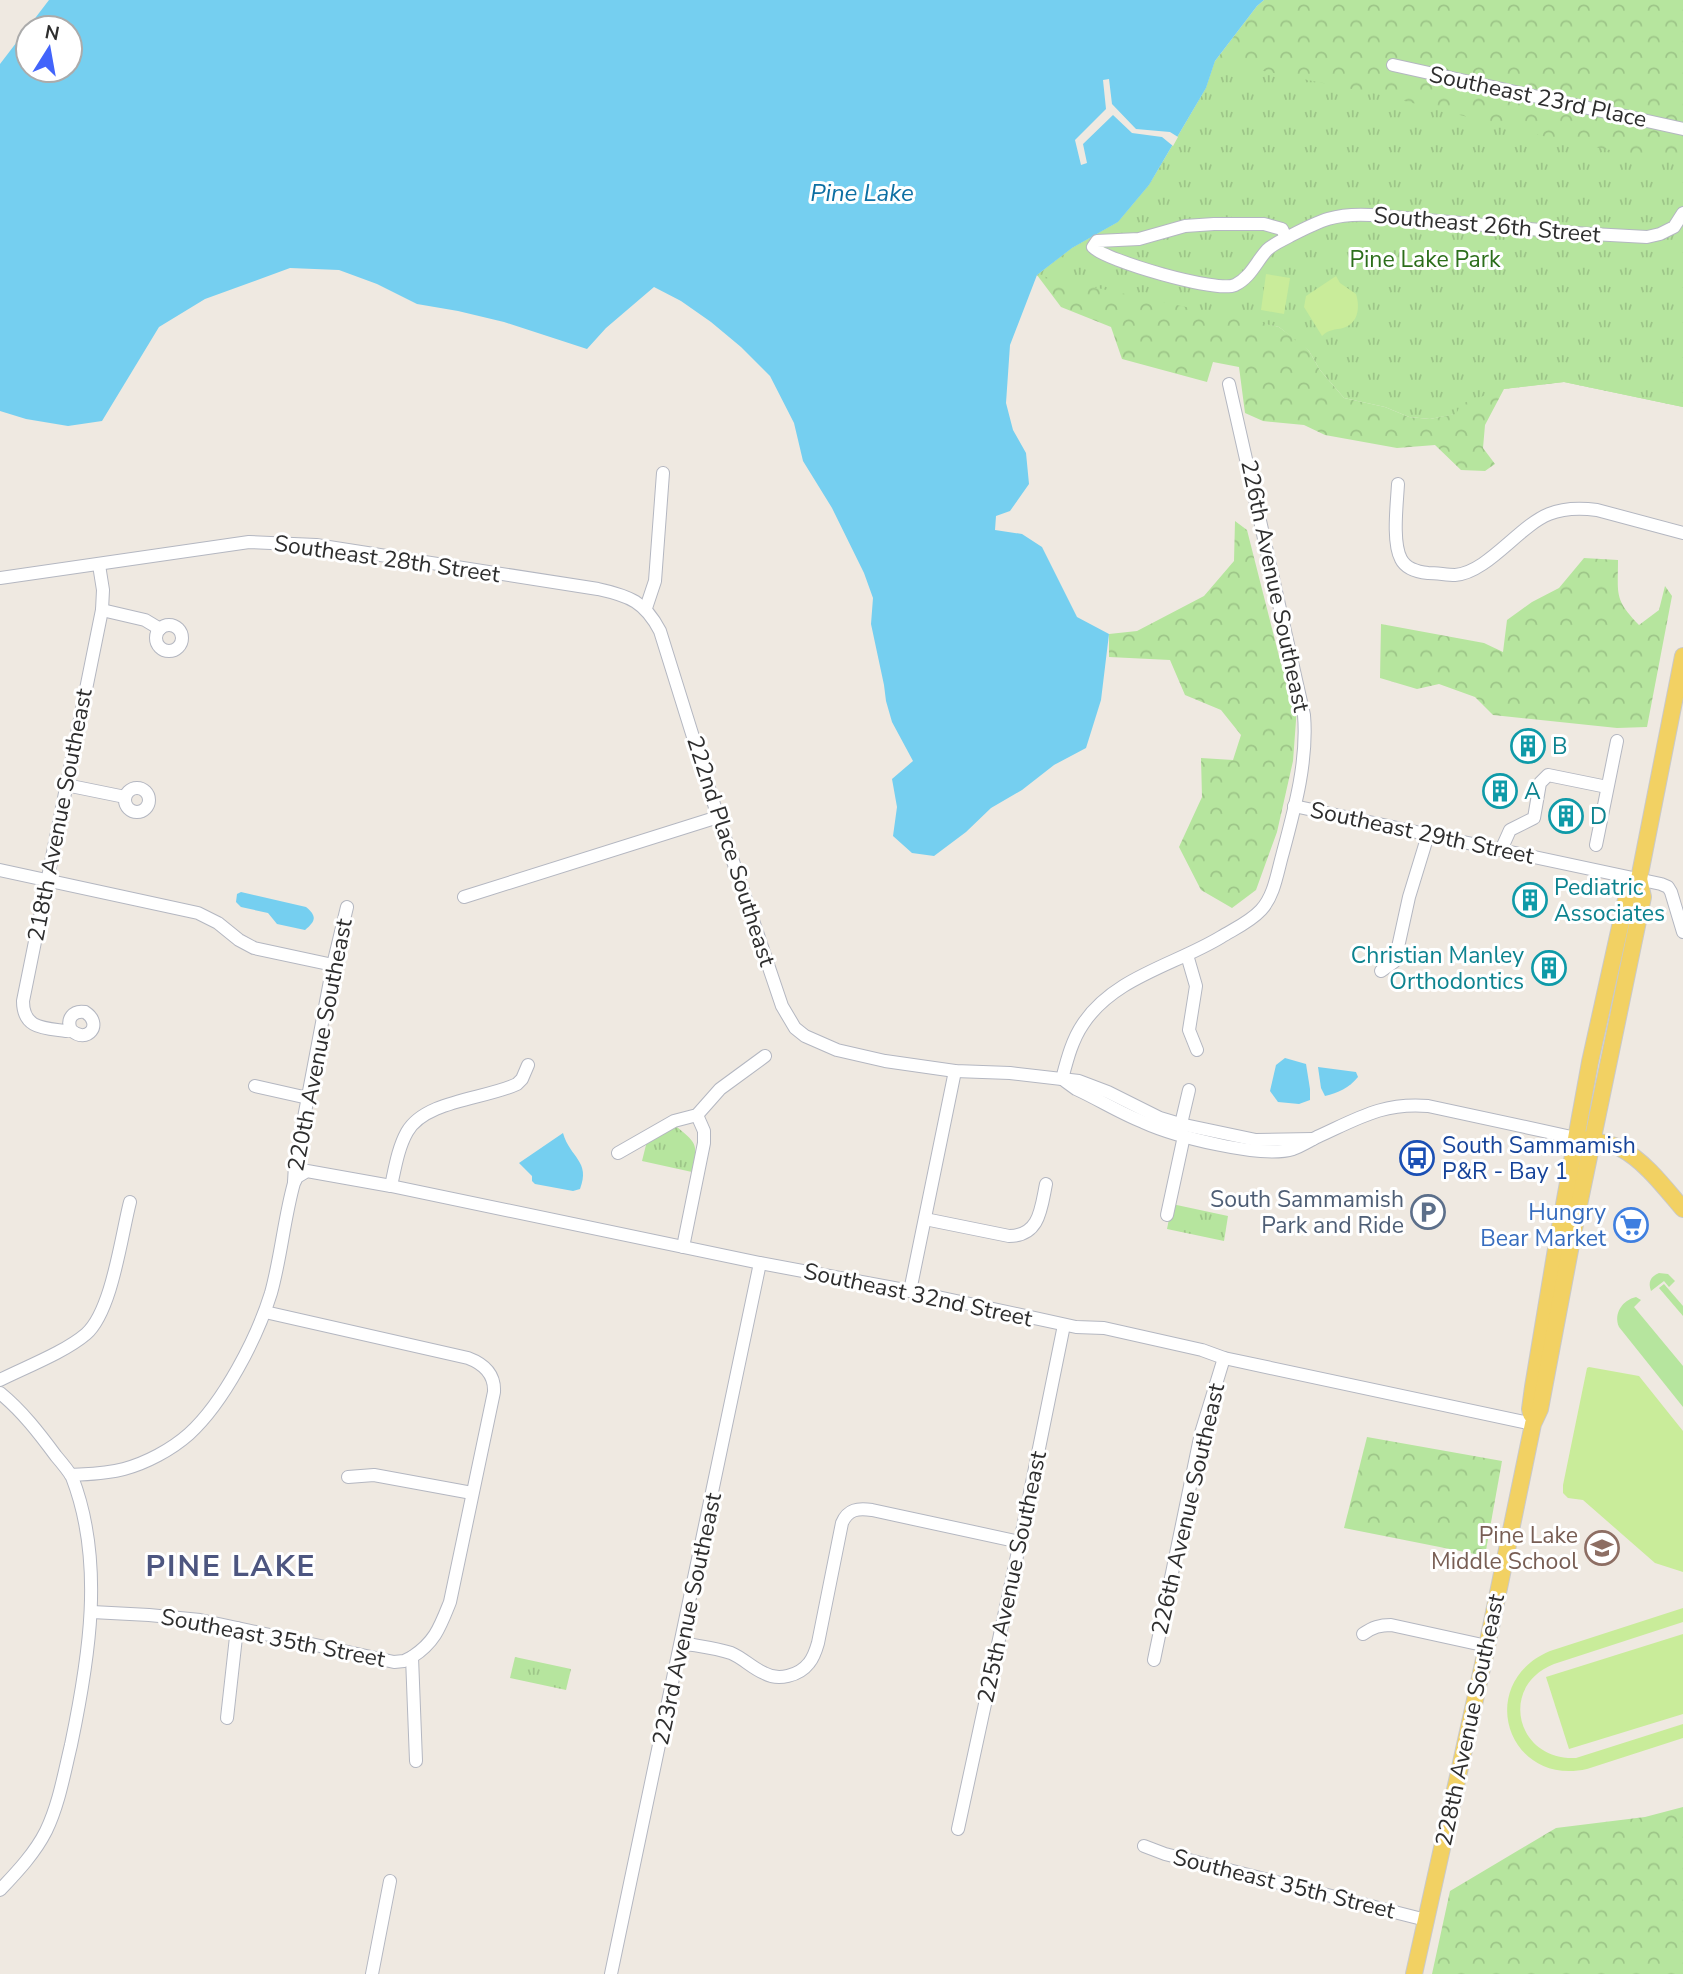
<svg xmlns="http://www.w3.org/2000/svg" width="1683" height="1974" viewBox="0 0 1683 1974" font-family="'Nunito Sans',sans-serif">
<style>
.grass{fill:#b6e59e}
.forest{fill:url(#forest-crowns);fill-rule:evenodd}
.park{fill:url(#park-tufts)}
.pitch{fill:#c9ec9a}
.water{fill:#75cff0;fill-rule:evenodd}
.pier{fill:#efe9e1}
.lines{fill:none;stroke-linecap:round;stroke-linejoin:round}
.minor-casing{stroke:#b4b7c1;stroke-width:14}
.major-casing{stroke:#c9c9c9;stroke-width:18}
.minor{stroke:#fff;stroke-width:12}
.major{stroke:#f2d163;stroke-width:16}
.labels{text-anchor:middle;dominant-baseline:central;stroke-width:6;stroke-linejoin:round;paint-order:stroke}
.street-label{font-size:23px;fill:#2e2e2e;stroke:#fff}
.park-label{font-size:23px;fill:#2c6e1b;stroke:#fff}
.culture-label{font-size:23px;fill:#0d838f;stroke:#fff;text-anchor:start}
.transit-label{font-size:23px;fill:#164399;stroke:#fff;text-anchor:start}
.service-label{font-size:23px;fill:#4e5e75;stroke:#fff;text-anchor:end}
.shop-label{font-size:23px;fill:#366cbe;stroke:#fff;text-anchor:end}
.education-label{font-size:23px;fill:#785e54;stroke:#fff;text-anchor:end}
.water-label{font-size:24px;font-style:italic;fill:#0d6fa3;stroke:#fff}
.district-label{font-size:30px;font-weight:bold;letter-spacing:2px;fill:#4d5680;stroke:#fff}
</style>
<defs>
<pattern id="forest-crowns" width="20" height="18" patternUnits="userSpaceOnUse" patternTransform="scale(1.75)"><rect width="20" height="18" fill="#b6e59e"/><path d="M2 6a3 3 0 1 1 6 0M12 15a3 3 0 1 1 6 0" fill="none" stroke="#9dc588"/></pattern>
<pattern id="park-tufts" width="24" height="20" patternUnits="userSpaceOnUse" patternTransform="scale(1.75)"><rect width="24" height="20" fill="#b6e59e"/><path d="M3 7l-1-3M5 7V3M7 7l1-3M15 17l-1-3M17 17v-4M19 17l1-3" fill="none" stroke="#9dc588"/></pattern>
</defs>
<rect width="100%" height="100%" fill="#efe9e1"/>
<!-- grass -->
<g class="grass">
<path d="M1659,1273L1668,1274L1675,1281L1669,1287L1664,1281L1651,1291C1648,1282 1650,1277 1659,1273Z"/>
<path d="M1664,1284L1683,1306V1316L1659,1288Z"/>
<path d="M1636,1297L1641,1300L1634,1307L1683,1366V1407L1619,1327C1613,1313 1623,1300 1636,1297Z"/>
</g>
<!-- forest -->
<g class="forest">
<path d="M1264,0H1683V407L1564,382L1504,389L1485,425L1483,448L1495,464L1485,471L1461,470L1435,445L1397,448L1325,435L1304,425L1263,421L1245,413L1239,367L1213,362L1207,382L1122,359L1111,327L1061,307L1037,275L1072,248L1118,222L1149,185L1206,88L1215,61L1257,6ZM1243,301L1454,414L1430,419L1409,417L1385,407L1344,398L1320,370L1309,351L1303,345L1279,327L1267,324Z"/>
<path d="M1235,521L1247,530L1281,664L1297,707L1293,761L1277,832L1256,890L1232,908L1201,890L1179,847L1202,797L1201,758L1233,760L1241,735L1221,710L1185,695L1170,660L1109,657V634L1137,631L1204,596L1234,561Z"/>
<path d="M1584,558L1618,560C1618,595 1614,599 1639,625L1659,610L1665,586L1672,596L1647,727L1617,728L1493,715L1475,697L1439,684L1417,689L1380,678L1381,624L1484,643L1503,652L1507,620L1532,602L1559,588Z"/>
<path d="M1367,1437L1502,1461L1485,1556L1344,1528Z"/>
<path d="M1683,1807V1974H1432L1450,1891L1556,1828L1645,1817Z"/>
</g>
<!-- park -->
<g class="park">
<path d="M1215,61L1381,95L1574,144L1683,162V407L1564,382L1503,389L1461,404L1456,414L1430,419L1409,417L1385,407L1344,398L1320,370L1309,351L1279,327L1037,275L1072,248L1118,222L1149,185L1173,146L1206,88Z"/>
<path d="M677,1127C699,1145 697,1145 692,1172L642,1161L647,1141Z"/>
<path d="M1172,1204L1228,1216L1224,1241L1167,1229Z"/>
<path d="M515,1657L571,1669L566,1690L510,1678Z"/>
</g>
<!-- pitch -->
<g class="pitch">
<path d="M1266,274L1290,278L1284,314L1261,310Z"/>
<path d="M1336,276L1340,283L1356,294C1360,307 1359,323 1343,328C1335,330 1329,329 1322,336L1304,307L1306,296Z"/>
<path d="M1589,1367L1639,1376L1683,1431V1572L1655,1563L1583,1500L1568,1498L1563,1493V1485L1587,1368Z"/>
<path d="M1683,1608V1622L1554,1664C1498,1686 1516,1761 1576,1758L1683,1724V1738L1587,1769C1507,1787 1474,1683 1550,1651Z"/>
<path d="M1683,1634V1714L1569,1749L1546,1677Z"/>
</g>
<!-- water -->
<g class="water">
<path d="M49,0H1264L1257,6L1215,61L1206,88L1149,185L1118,222L1072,248L1037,275L1010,345L1006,403L1013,430L1026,453L1029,484L1010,511L996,516L995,530L1022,534L1042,547L1077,617L1109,634L1101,700L1086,748L1054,765L1022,790L991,808L966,832L934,856L912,853L893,836L897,807L892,779L913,761L892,722L886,701L884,685L871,624L873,598L864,573L832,508L803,461L794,423L770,376L741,347L711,322L681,301L654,287L606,328L587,349L504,322L458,311L417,304L377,284L339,270L290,268L205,299L159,327L102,421L68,426L26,419L0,411V64ZM28,28H70V70H28Z"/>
<path d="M241,892L306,907C317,916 316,921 305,930L277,924L268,913L241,907L236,902L237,894Z"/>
<path d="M1285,1058L1306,1064L1310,1089V1100L1299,1104L1278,1102L1270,1091L1276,1065Z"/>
<path d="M1318,1067L1356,1072L1358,1077C1349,1088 1338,1093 1325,1096L1321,1088Z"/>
<path d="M563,1133C570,1158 591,1161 580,1189L573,1191L535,1184L532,1181V1176L519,1163Z"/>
</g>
<!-- pier -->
<path class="pier" d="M1109,79L1112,104L1136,129L1170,132L1178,137L1173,146L1162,137L1132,133L1113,115L1083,144L1087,163L1081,165L1075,140L1106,109L1103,80Z"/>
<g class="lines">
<!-- minor casing -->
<g class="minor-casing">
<g id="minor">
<path d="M1393,65L1683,129"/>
<path d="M1286,238L1282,229L1264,224H1214L1185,226L1139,239L1097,241L1093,247C1106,261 1217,293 1235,285C1251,277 1256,262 1267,250C1273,244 1283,240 1290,236C1321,220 1335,213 1371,215L1574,233L1647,237L1660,234L1674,227L1683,213"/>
<path d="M1398,484C1397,504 1392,542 1401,559C1406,569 1418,572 1428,573C1437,573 1447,575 1455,575C1487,573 1519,526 1549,514C1564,508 1581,508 1597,510L1683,533"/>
<path d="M0,578L249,542L316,545L598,589C630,596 645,602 660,631L718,817L782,1006L795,1028L805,1036L837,1050L885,1061L955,1071L1010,1073L1079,1081L1108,1092L1160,1118L1180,1124L1256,1140L1313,1139"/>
<path d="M646,608L655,581L663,473"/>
<path d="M102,610L145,620L160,629"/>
<circle cx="169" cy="638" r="13"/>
<path d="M66,785L125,797"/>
<circle cx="137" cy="800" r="12"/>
<path d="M1294,806L1661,884L1668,887L1671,892L1683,932"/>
<path d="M1596,845L1617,741"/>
<path d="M1501,850L1510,830L1534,818L1540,783L1548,775L1607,787"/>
<path d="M0,870L198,913L218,923L239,940L254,948L333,965"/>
<path d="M464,897L718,817"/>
<path d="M1187,955L1196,986L1189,1030L1197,1050"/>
<path d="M1381,971L1395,961L1409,897L1428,835"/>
<path d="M71,1030C66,1019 73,1010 85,1012C104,1024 87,1045 71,1030L66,1031C44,1028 23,1029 23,1001L102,610L103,590L99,565"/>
<path d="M1062,1079C1067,1060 1072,1040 1083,1024C1114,977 1175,965 1221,937C1234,929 1250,922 1261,910C1274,896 1277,874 1282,856C1294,811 1308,762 1304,715L1229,384"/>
<path d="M1065,1081L1076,1089C1098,1099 1120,1113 1143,1122C1174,1136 1261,1159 1293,1149C1301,1146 1309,1141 1317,1137C1357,1119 1383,1102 1428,1106L1576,1138"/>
<path d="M255,1086L308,1098"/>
<path d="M1181,1124L1189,1090"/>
<path d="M618,1153L674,1121L697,1115L720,1089L765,1056"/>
<path d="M294,1182L295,1165L333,965L347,907"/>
<path d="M391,1186C395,1168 398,1148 407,1132C425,1100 486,1099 517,1084L522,1079L528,1065"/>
<path d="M1167,1215L1184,1136"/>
<path d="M925,1219L1009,1236C1040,1236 1041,1208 1046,1184"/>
<path d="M683,1247L704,1143V1131L697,1115"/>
<path d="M910,1291L955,1071"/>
<path d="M265,1312L468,1358C484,1364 495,1374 494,1392L450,1602C440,1627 435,1642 412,1657L416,1761"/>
<path d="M0,1380C26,1367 65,1352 86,1334C112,1311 121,1237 130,1202"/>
<path d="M0,1393C22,1411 39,1433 56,1456C62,1463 68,1470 72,1477C105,1562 89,1659 71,1745C64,1774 59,1804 46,1831C35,1853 17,1872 0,1890"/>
<path d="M71,1475C88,1474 106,1474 124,1469C146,1463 171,1450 189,1434C224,1402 257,1338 271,1293C281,1257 284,1219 294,1183L297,1177L307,1171L391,1186L760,1263L910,1291L1076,1327L1104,1328L1202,1350L1224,1358L1533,1424"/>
<path d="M348,1477L374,1475L472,1493"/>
<path d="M92,1612L149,1615L200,1620L394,1662L404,1661L412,1657"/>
<path d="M1363,1634C1373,1627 1380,1625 1391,1625L1487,1646"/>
<path d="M682,1643C698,1646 716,1648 731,1653C743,1658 752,1668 764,1673C778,1681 799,1676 809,1663C814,1657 816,1650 818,1643L842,1523C848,1509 858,1508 872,1510L1020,1542"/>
<path d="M1154,1660L1201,1433L1224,1358"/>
<path d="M227,1718L237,1628"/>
<path d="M958,1829L1020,1542L1064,1325"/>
<path d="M1144,1846L1165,1854L1426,1920"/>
<path d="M372,1974L390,1881"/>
<path d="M611,1974L760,1263"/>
</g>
</g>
<!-- major casing -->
<g class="major-casing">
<g id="major">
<path d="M1582,1139C1595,1141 1608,1143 1620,1148C1645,1161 1665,1188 1683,1209"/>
<path d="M1531,1414L1530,1409L1533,1387L1557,1243L1590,1062L1627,895L1639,879L1683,656"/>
<path d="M1414,1974L1487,1646L1533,1424L1540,1409L1574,1229L1643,897L1639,879"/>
</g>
</g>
<!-- minor -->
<use href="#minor" class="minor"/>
<!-- major -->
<use href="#major" class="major"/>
</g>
<!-- icons -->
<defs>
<g id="building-ring" transform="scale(1.75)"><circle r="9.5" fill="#fff" stroke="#0f9aa8" stroke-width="1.5"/><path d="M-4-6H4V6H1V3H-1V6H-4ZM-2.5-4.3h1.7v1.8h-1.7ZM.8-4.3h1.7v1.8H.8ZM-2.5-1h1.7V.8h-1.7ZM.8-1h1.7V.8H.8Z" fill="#0f9aa8"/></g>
<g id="bus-ring" transform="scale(1.75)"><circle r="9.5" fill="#fff" stroke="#1a4fb4" stroke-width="1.5"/><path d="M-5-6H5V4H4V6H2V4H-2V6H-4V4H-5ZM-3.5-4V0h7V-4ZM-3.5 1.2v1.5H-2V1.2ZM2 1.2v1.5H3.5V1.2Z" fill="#1a4fb4"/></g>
<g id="parking-ring" transform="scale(1.75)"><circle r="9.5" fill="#fff" stroke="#5c6f8a" stroke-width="1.5"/><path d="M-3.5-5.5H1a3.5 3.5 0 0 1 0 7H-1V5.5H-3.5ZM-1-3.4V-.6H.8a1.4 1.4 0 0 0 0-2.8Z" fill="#5c6f8a"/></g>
<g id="supermarket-ring" transform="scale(1.75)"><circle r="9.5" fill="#fff" stroke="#3f7fe0" stroke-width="1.5"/><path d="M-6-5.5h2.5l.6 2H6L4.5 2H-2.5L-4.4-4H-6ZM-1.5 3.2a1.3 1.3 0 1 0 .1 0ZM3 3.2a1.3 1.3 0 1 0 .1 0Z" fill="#3f7fe0"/></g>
<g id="school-ring" transform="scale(1.75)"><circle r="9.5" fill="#fff" stroke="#8d6e63" stroke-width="1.5"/><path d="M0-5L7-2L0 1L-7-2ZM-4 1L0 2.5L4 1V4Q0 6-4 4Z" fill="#8d6e63"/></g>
</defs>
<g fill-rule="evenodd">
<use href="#building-ring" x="1528" y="746"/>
<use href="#building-ring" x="1500" y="791"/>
<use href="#building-ring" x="1566" y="816"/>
<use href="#building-ring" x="1530" y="900"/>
<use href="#building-ring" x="1549" y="968"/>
<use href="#bus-ring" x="1417" y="1158"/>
<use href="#parking-ring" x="1428" y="1212"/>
<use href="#supermarket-ring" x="1631" y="1225"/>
<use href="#school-ring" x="1602" y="1548"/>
</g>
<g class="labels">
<!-- street labels -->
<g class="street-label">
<text transform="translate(1538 97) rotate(12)">Southeast 23rd Place</text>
<text transform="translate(1487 225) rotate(5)">Southeast 26th Street</text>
<text transform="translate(387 559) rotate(8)">Southeast 28th Street</text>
<text transform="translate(1275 586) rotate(78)">226th Avenue Southeast</text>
<text transform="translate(60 815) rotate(-79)">218th Avenue Southeast</text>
<text transform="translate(1422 833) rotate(12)">Southeast 29th Street</text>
<text transform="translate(731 851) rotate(72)">222nd Place Southeast</text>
<text transform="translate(320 1045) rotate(-79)">220th Avenue Southeast</text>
<text transform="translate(918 1295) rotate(12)">Southeast 32nd Street</text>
<text transform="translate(1188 1509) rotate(-77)">226th Avenue Southeast</text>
<text transform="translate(1012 1577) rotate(-78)">225th Avenue Southeast</text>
<text transform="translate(687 1619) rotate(-78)">223rd Avenue Southeast</text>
<text transform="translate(273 1638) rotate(11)">Southeast 35th Street</text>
<text transform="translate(1470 1720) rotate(-78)">228th Avenue Southeast</text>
<text transform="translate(1284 1884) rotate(14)">Southeast 35th Street</text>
</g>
<!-- park labels -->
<g class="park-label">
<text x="1425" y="259">Pine Lake Park</text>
</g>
<!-- culture labels -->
<g class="culture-label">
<text x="1552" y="746">B</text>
<text x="1524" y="791">A</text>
<text x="1590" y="816">D</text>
<text x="1554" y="887">Pediatric<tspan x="1554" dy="26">Associates</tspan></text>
<text x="1524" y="955" text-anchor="end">Christian Manley<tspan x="1524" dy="26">Orthodontics</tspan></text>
</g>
<!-- transit labels -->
<g class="transit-label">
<text x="1442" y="1145">South Sammamish<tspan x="1442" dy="26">P&amp;R - Bay 1</tspan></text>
</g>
<!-- service labels -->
<g class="service-label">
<text x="1404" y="1199">South Sammamish<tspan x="1404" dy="26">Park and Ride</tspan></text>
</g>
<!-- shop labels -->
<g class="shop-label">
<text x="1606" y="1212">Hungry<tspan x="1606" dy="26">Bear Market</tspan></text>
</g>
<!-- education labels -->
<g class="education-label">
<text x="1578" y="1535">Pine Lake<tspan x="1578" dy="26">Middle School</tspan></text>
</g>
<!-- water labels -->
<g class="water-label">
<text x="862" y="193">Pine Lake</text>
</g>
<!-- district labels -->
<g class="district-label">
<text x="231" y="1566">PINE LAKE</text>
</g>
</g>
<!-- north arrow -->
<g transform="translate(49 49) rotate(11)"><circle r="33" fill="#ffffff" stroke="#ababab" stroke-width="2"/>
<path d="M0-5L12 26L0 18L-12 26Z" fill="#4264fb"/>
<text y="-10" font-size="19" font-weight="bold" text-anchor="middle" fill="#2e2e2e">N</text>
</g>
</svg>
